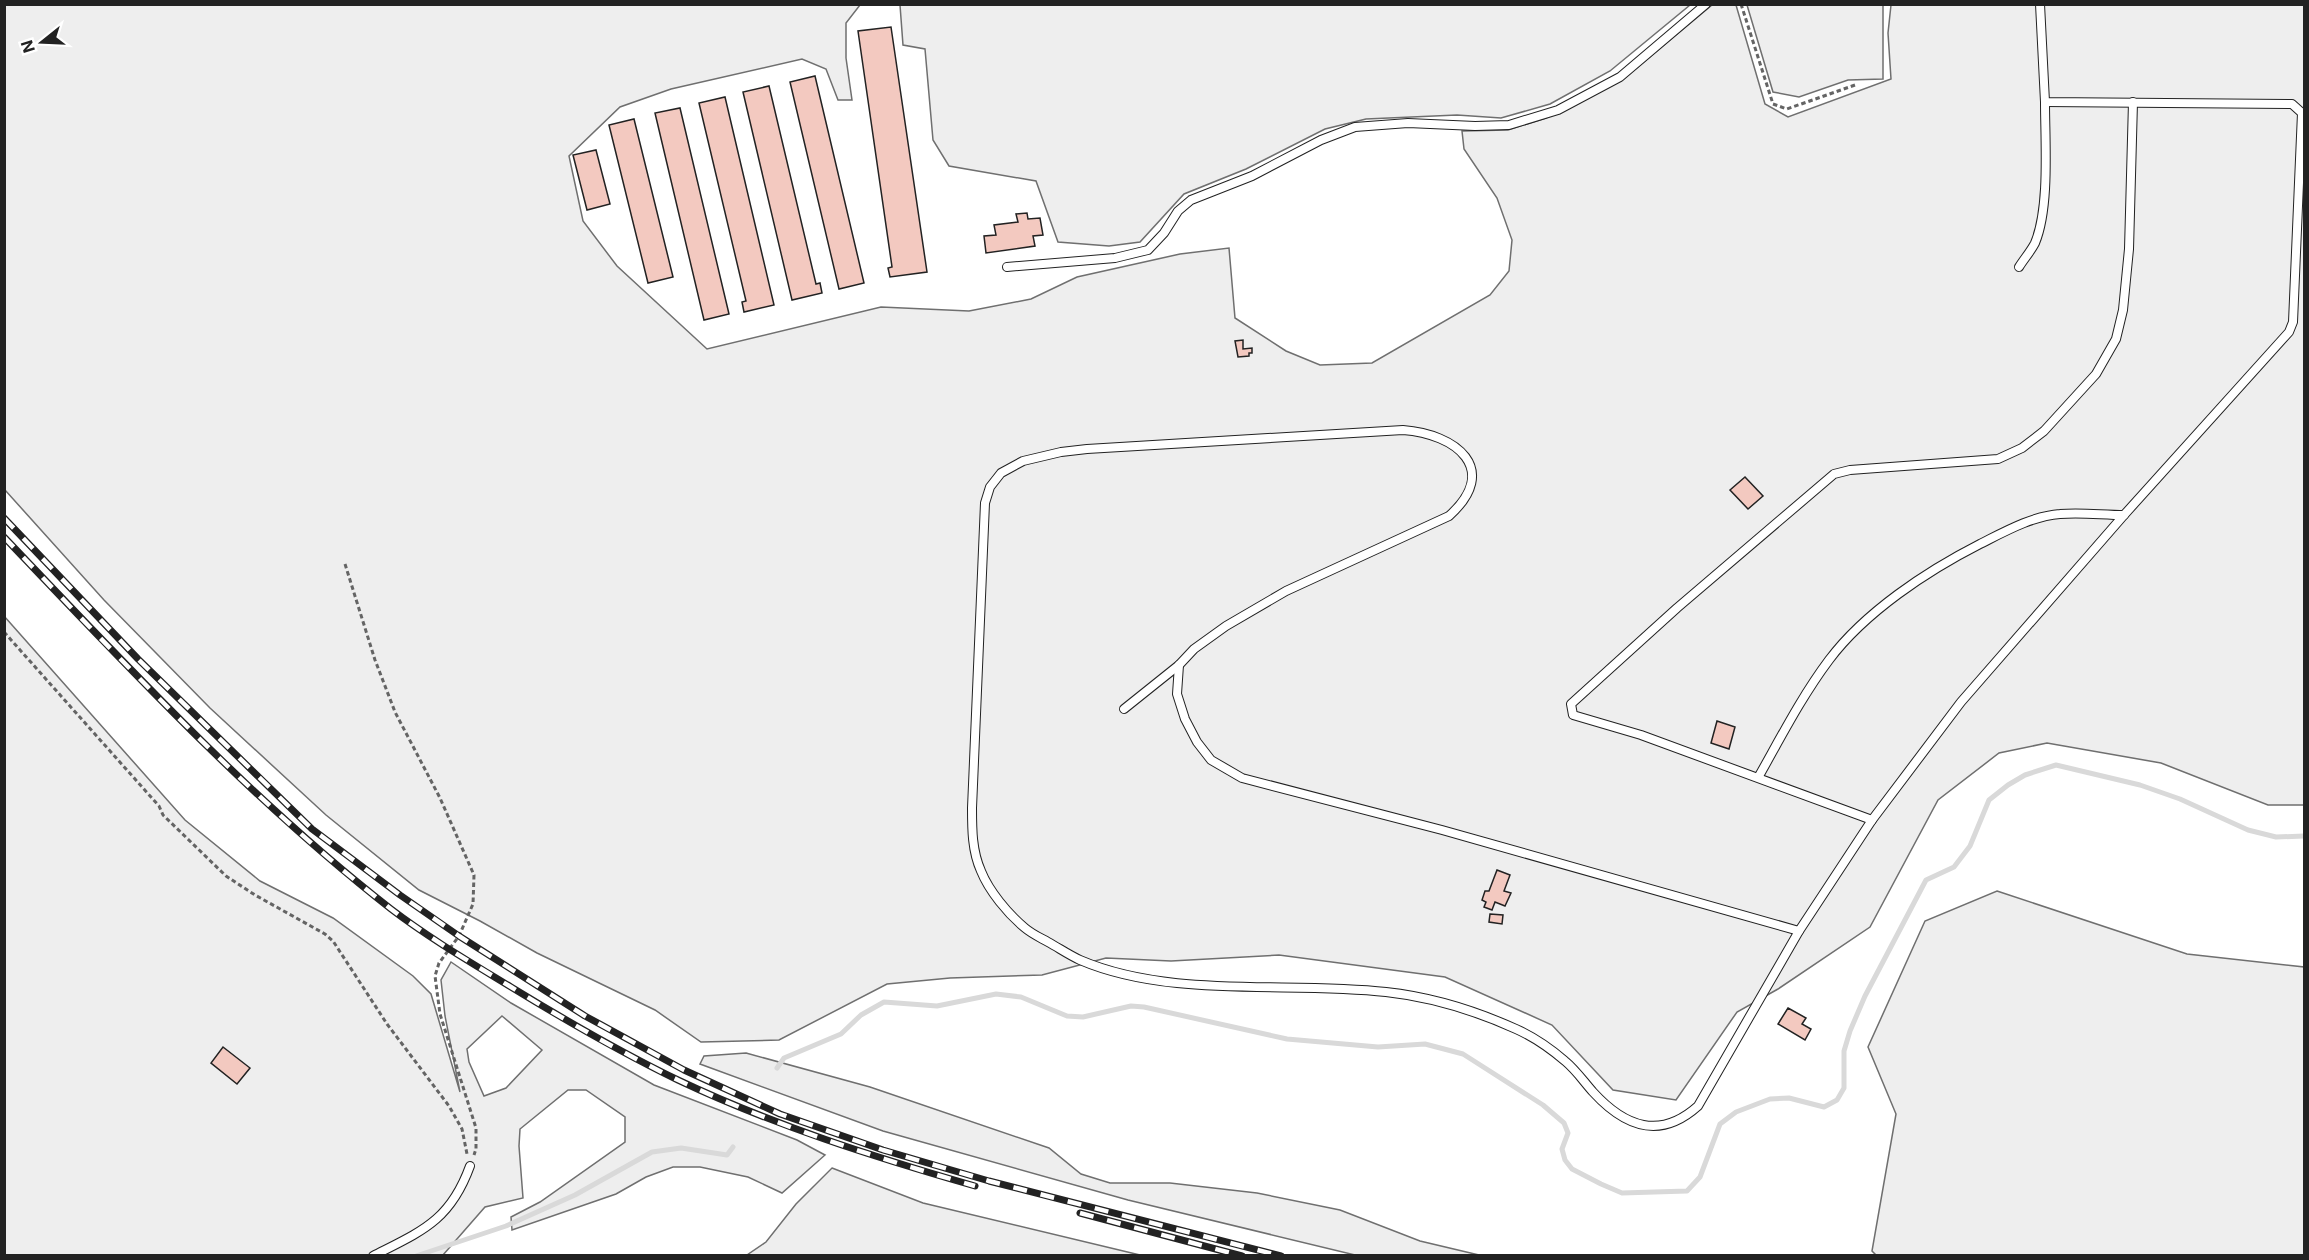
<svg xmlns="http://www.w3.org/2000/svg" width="2309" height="1260" viewBox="0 0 2309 1260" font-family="Inter,sans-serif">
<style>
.green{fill:#eee;stroke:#6f6f6f;stroke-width:1.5;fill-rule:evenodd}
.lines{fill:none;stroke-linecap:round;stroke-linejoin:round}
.stream{stroke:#d9d9d9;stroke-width:5}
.building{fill:#f3c9c0;stroke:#222;stroke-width:1.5}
.lane-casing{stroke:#222;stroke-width:10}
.path{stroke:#646464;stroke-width:3;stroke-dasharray:4.5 3;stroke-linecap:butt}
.lane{stroke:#fff;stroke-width:8}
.rail-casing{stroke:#222;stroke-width:7}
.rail{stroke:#fff;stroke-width:4.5;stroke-dasharray:14;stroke-linecap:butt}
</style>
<rect width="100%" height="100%" fill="#fff"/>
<!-- green -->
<g class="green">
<path d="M4,5H860L846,23V58L852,100H838L826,69L802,59L671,89L620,107L569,156L583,221L617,266L707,349L881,307L969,311L1031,299L1077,277L1180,254L1229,248L1235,318L1286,351L1320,365L1372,363L1490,295L1509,271L1512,240L1497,198L1464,149L1462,131L1508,130L1546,118L1622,80L1712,5H1736L1765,104L1788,117L1891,79L1888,33L1891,5H2304V805H2268L2161,763L2047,743L1999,753L1938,800L1870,927L1778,989L1737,1012L1676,1100L1613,1090L1552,1025L1445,977L1279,955L1171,961L1106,958L1042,975L950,978L887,984L779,1040L701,1042L655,1010L537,953L480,921L419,890L326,815L210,708L104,600L5,490Z"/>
<path d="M900,5V4L1690,5L1610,71L1550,104L1501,118L1457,115L1366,119L1325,129L1246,169L1184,194L1140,242L1109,246L1058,242L1036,181L949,166L933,140L925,49L903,45Z"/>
<path d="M1747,5H1883V79L1848,80L1799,97L1773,92Z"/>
<path d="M4,616L185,820L260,881L333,918L413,976L431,994L460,1092L445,1016L441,980L451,962L511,1003L654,1085L797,1140L825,1155L782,1193L748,1177L700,1167H673L646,1177L616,1194L512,1230L511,1217L540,1202L625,1142V1117L586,1090H568L520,1129L519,1146L523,1198L485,1207L443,1255H5ZM502,1016L542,1050L506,1088L484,1096L469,1062L467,1049Z"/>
<path d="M1997,891L2187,954L2304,967V1255L1877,1256L1872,1251L1896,1114L1868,1047L1925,921Z"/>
<path d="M746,1053L870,1087L1049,1148L1081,1174L1110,1183H1170L1257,1193L1340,1210L1420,1241L1479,1255H1355L1128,1200L883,1131L700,1064L704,1056Z"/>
<path d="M832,1168L923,1203L1140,1255H747L766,1242L796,1204Z"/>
</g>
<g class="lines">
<!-- stream -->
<g class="stream">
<path d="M777,1068L784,1058L841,1034L861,1015L884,1002L937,1006L996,994L1021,997L1067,1016L1083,1017L1131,1006L1144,1007L1287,1039L1378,1047L1425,1044L1463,1054L1543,1105L1564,1123L1568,1133L1562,1149L1565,1160L1572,1169L1601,1184L1622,1193L1687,1191L1700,1177L1720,1124L1736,1112L1770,1099L1789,1098L1824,1107L1837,1100L1844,1088V1051L1850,1031L1865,996L1926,880L1954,867L1970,846L1989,800L2008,785L2025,775L2056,765L2140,785L2180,799L2248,830L2276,837L2304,836"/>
<path d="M416,1256L506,1226L575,1195L652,1152L681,1148L727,1155L733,1147"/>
</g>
</g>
<!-- building -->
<g class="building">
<path d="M891,27L927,272L890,277L888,268L892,267L858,31Z"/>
<path d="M815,76L864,283L839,289L790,82Z"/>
<path d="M769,86L816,284L820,283L822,293L792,300L743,92Z"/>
<path d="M725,97L774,305L744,312L742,302L746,301L699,103Z"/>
<path d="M680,108L729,314L704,320L655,113Z"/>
<path d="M634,119L673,277L648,283L609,125Z"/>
<path d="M596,150L610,204L587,210L573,155Z"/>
<path d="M1027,213L1028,219L1040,218L1043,235L1033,236L1035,246L986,253L984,236L996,235L994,225L1018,222L1016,214Z"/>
<path d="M1243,340V349L1252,348V353H1249V356L1238,357L1235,341Z"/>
<path d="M1745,477L1763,496L1748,509L1730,490Z"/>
<path d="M1717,721L1735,727L1729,749L1711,743Z"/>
<path d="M1497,870L1510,875L1504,891L1511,893L1505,906L1495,902L1492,910L1484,907L1486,902L1482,900L1485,891H1489Z"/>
<path d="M1490,914L1503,915L1502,924L1489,922Z"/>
<path d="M1788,1008L1806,1018L1802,1024L1811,1029L1805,1040L1778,1024Z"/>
<path d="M223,1047L250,1068L237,1084L211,1063Z"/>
</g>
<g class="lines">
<!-- lane casing -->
<g class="lane-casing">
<g id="lane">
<path d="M1007,267L1115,258L1148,250L1164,233L1178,211L1191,200L1252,176L1321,140L1355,127L1408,123L1475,126L1509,125L1558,110L1620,77L1706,4"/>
<path d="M2019,267C2024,259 2031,251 2035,243C2050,207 2045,142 2045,102"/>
<path d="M1179,665L1177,694L1185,719L1197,742L1211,760L1242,778L1442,830L1799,931"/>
<path d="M1124,709L1179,665L1194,649L1226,626L1286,591L1449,516C1501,469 1456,434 1403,430L1087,449L1061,452L1023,461L1001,473L990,487L985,503L972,808C972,829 972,851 981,871C989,891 1008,914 1025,928C1032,934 1041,938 1048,942C1059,948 1069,955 1080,960C1171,999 1288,981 1386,992C1432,997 1474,1010 1516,1029C1534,1037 1551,1049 1565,1061C1576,1070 1584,1082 1593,1092C1625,1127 1660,1140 1698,1106L1799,931L1872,820L1961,702L2124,515L2289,332L2293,322L2302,113L2292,104L2045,102L2040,4"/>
<path d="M1759,776C1781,737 1802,696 1829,660C1865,612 1927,571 1980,544C2004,532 2032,516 2060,514C2081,512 2103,515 2124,515"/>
<path d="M1872,820L1641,735L1573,715L1571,704L1677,608L1834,474L1850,470L1998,459L2022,448L2044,431L2096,374L2116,339L2123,310L2129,249L2133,102"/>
<path d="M373,1256C422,1231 450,1221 470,1166"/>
</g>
</g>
<!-- path -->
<g class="path">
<path d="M1741,4L1773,104L1787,109L1855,85"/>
<path d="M345,564L375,660L395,712L440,798L474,875L473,904L459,936L439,963L435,976L440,1014L476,1128V1149L474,1155"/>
<path d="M4,632L159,806L163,815L226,876L255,895L325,934L333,941L387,1024L449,1106L462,1129L467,1154"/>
</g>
<!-- lane -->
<use href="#lane" class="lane"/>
<!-- rail casing -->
<g class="rail-casing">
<g id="rail">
<path d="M4,518L138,659L312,829L400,895L459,936L585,1016L684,1070L780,1114L883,1150L989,1181L1281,1256"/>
<path d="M4,537C127,666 250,799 391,909C429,938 470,962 511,987C565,1020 620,1052 678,1080C773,1125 874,1157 975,1186"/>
<path d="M1080,1213L1242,1256"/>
</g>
</g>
<!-- rail -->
<use href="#rail" class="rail"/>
</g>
<!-- border -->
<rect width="2309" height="1260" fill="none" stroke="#222222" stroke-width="12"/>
<!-- north arrow -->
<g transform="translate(42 42) rotate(252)" stroke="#ffffff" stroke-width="4.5" paint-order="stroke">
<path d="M0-4.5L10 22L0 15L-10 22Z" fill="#222222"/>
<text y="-9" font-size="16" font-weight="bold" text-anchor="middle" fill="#222222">N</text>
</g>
</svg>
